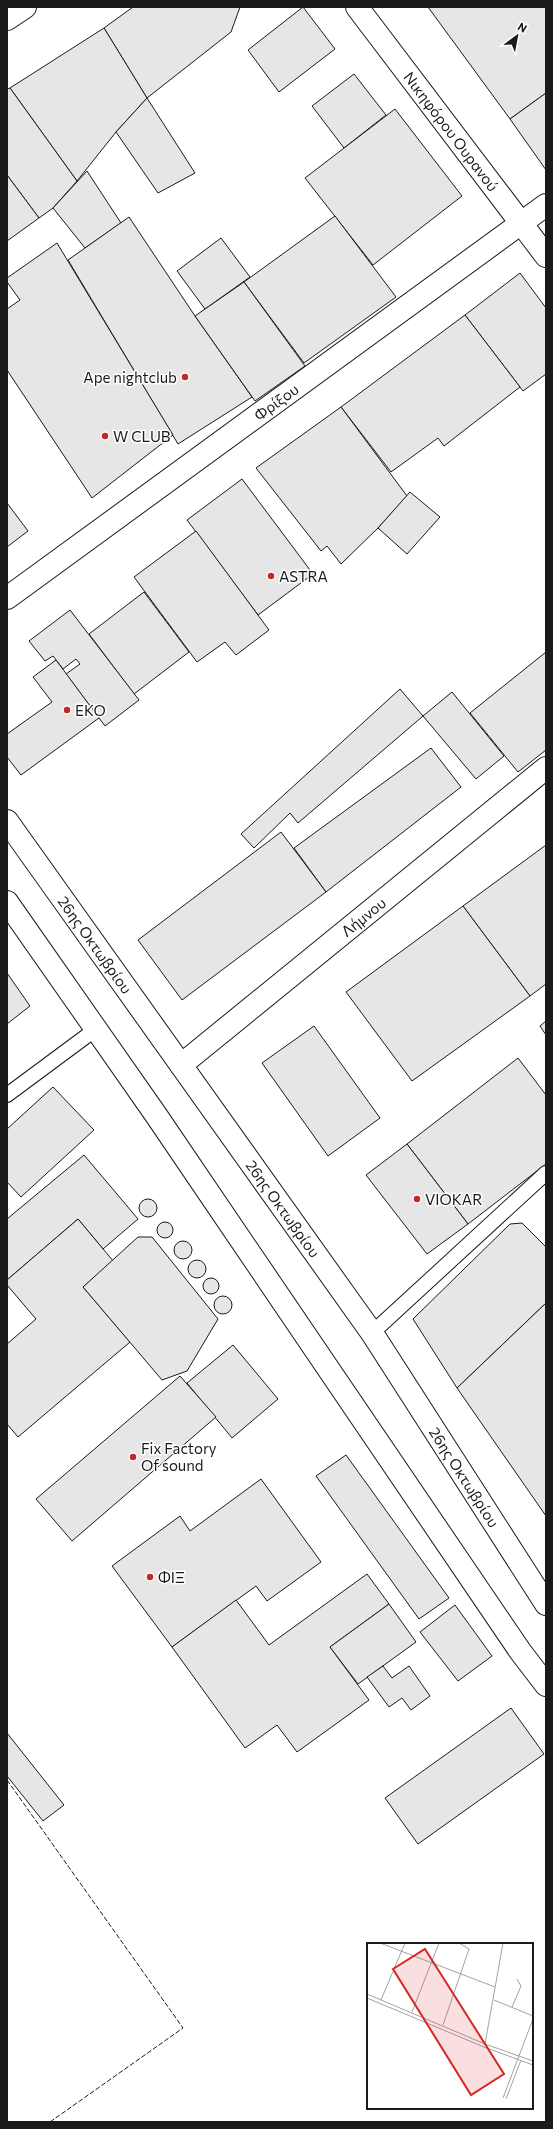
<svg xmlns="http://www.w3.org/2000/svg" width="553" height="2129" viewBox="0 0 553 2129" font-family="Commissioner,sans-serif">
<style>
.building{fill:#e6e6e6;stroke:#1a1a1a}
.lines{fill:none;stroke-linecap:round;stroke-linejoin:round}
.service-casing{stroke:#1a1a1a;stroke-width:16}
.minor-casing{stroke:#1a1a1a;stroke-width:24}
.secondary-casing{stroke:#1a1a1a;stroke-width:24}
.service{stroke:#fff;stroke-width:14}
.minor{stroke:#fff;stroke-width:22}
.secondary{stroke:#fff;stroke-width:22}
.fence{stroke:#1a1a1a;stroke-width:1;stroke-dasharray:5 2;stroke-linecap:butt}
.poi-dot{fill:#c62828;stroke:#fff;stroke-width:1.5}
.labels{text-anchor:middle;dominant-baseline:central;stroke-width:3;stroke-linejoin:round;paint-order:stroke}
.street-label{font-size:15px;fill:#1a1a1a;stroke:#fff}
.poi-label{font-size:15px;fill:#1a1a1a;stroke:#fff;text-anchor:start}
.inset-road{fill:none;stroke:#a3a3a3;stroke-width:1}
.view{fill:#d62828;fill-opacity:0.15;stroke:#d62828;stroke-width:2}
.inset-edge{fill:none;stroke:#1a1a1a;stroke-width:2}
</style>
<rect width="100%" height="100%" fill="#fff"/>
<!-- building -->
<g class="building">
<path d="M133,7H240L231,32L147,98L104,28Z"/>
<path d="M303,7L335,49L279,92L248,50Z"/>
<path d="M428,7H546V93L510,119Z"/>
<path d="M104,28L147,98L116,132L77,181L10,88Z"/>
<path d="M354,74L386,115L344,148L312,106Z"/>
<path d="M10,88L77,181L53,208L39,218L7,175V89Z"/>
<path d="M546,93V170L510,119Z"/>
<path d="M147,98L195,173L158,193L116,132Z"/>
<path d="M395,109L462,196L373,265L305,178Z"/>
<path d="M87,171L121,223L85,248L53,208Z"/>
<path d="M7,175L39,218L7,241Z"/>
<path d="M335,216L396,297L304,363L244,282Z"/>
<path d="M129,217L195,316L252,397L178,444L68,260Z"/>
<path d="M221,238L250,277L205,309L177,271Z"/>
<path d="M57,243L173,435L92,498L7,370V309L20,300L7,282V278Z"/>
<path d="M520,273L546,308V374L523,391L465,315Z"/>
<path d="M244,282L305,366L255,401L195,316Z"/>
<path d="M465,315L520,387L444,446L438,438L391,472L341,407Z"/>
<path d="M341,407L407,496L378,528L341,564L327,546L321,551L256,468Z"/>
<path d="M242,479L313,574L258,615L187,520Z"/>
<path d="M410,492L440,517L407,554L378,528Z"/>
<path d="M7,503L28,531L7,547Z"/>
<path d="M196,531L269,630L236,655L225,642L197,662L134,577Z"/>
<path d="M144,592L189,652L134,694L89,634Z"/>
<path d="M70,610L139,700L105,726L66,674L80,664L76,659L63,669L53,656L45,661L29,641Z"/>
<path d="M546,652V750L518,772L470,713Z"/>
<path d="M56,660L99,718L21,775L7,757V734L52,702L33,677Z"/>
<path d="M400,689L423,716L298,823L290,813L254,848L241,834Z"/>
<path d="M452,692L504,756L476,779L423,716Z"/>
<path d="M431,748L461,787L326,892L294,848Z"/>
<path d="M281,832L326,892L182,1000L138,940Z"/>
<path d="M546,845V984L530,996L463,906Z"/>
<path d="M463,906L530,996L412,1081L346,992Z"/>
<path d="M7,973L30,1006L7,1024Z"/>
<path d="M546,1021V1035L540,1026Z"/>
<path d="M314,1026L380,1118L328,1156L262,1063Z"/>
<path d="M518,1058L546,1095V1164L468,1224L407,1144Z"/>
<path d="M53,1087L94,1130L21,1197L7,1182V1129Z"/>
<path d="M407,1144L468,1224L427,1254L366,1175Z"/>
<path d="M84,1155L138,1219L103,1249L78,1219L7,1280V1219Z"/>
<circle cx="148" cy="1208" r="9"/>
<path d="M78,1219L114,1262L83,1287L130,1342L18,1437L7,1424V1344L36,1319L7,1285V1280Z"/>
<circle cx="165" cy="1230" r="8"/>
<path d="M522,1223L546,1247V1303L457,1388L413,1319L510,1224Z"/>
<path d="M138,1237H152L218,1319L187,1371L162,1380L83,1287Z"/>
<circle cx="183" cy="1250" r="9"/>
<circle cx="197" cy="1269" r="9"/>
<circle cx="211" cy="1286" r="8"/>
<circle cx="223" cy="1305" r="9"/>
<path d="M546,1303V1516L457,1388Z"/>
<path d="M233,1345L278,1399L232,1438L187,1383Z"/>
<path d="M180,1376L216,1417L72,1541L36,1499Z"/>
<path d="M346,1455L449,1598L419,1619L316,1476Z"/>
<path d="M261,1479L321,1562L267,1601L256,1586L172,1647L112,1566L180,1516L190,1531Z"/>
<path d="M367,1574L389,1604L330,1647L369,1700L297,1752L277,1725L245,1748L172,1647L236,1600L269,1645Z"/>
<path d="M389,1604L416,1642L358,1684L330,1647Z"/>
<path d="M455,1605L492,1656L458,1681L420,1632Z"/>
<path d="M383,1666L392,1678L409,1666L430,1696L411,1710L402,1698L389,1707L367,1677Z"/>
<path d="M511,1708L544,1754L418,1844L385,1798Z"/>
<path d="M7,1733L64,1805L43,1821L7,1776Z"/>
</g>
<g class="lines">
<!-- service casing -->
<g class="service-casing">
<g id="service">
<path d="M7,1095L96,1029"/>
<path d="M372,1333L546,1173"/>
</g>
</g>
<!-- minor casing -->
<g class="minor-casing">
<g id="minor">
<path id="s1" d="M357,7L546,256"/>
<path d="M7,19L25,7"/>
<path id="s2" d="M7,598L546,205"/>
<path id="s3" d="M181,1065L546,768"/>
</g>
</g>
<!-- secondary casing -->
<g class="secondary-casing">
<g id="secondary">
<path id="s4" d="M7,821L372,1333L546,1604"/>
<path d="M7,902L156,1115L520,1651L546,1685"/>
</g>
</g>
<!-- service -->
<use href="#service" class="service"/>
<!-- minor -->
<use href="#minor" class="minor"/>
<!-- secondary -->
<use href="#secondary" class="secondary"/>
<!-- fence -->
<path class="fence" d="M7,1780L183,2028L50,2122"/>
</g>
<!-- markers -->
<g class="poi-dot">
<circle cx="185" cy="377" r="4"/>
<circle cx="105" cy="436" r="4"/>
<circle cx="271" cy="576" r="4"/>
<circle cx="67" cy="710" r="4"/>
<circle cx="417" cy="1199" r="4"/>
<circle cx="133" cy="1457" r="4"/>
<circle cx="150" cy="1577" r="4"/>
</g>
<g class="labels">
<!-- street labels -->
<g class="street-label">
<text stroke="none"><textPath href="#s1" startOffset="156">Νικηφόρου Ουρανού</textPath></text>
<text stroke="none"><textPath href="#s2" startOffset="333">Φρίξου</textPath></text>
<text stroke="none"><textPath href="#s3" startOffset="235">Λήμνου</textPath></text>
<text stroke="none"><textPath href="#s4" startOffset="152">26ης Οκτωβρίου</textPath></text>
<text stroke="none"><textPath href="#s4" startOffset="476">26ης Οκτωβρίου</textPath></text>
<text stroke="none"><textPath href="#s4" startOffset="800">26ης Οκτωβρίου</textPath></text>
</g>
<!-- poi labels -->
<g class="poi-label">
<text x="177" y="377" text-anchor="end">Ape nightclub</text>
<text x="113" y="436">W CLUB</text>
<text x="279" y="576">ASTRA</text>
<text x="75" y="710">EKO</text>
<text x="425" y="1199">VIOKAR</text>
<text x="141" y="1448">Fix Factory<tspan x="141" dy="17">Of sound</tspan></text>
<text x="158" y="1577">ΦΙΞ</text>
</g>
</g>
<!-- overview -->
<g transform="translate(367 1943)">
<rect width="166" height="166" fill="#fff"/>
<path class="inset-road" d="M13,0L128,44M0,51L118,101L166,118M0,55L117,104L166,122M14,57L38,0M127,57L166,73M145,64L154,43L150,36M45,69L72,0M76,82L102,6L92,0M118,101L136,0M136,155L166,76M139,156L154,117"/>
<path class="view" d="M58,6L137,131L104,152L26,26Z"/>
<rect width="166" height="166" class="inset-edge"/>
</g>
<!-- border -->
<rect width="553" height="2129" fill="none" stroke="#1a1a1a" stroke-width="16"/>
<!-- north arrow -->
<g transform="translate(517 36) rotate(32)" stroke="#ffffff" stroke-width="3" paint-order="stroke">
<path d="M0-3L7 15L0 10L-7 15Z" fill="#1a1a1a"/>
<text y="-6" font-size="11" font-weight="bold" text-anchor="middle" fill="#1a1a1a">N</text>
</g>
</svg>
